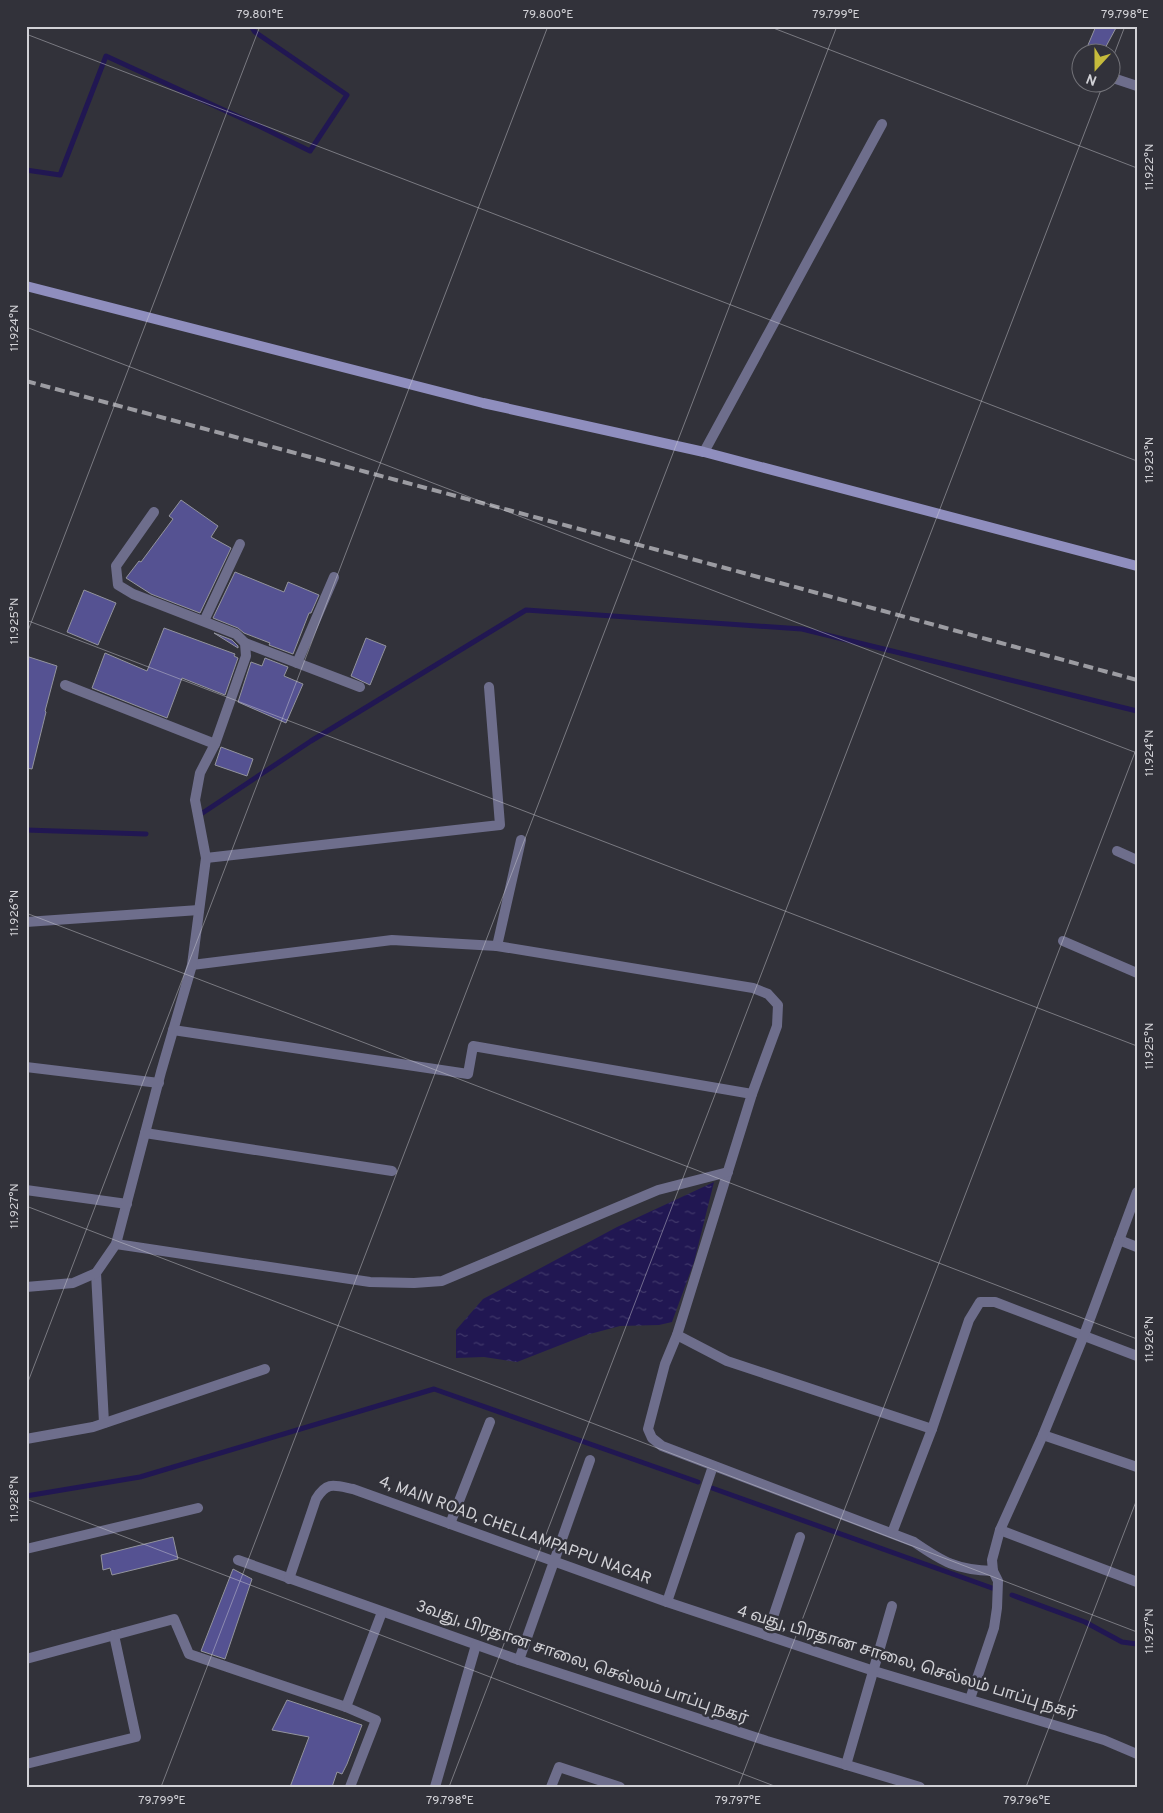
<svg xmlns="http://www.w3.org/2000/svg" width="1163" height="1813" viewBox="0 0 1163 1813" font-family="Overpass,'Noto Sans Tamil',sans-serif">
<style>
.water{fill:url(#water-ripples)}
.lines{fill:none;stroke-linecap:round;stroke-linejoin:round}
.stream{stroke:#211752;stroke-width:5}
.building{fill:#555292;stroke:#93949d}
.lane{stroke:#6e6e8c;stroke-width:10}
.street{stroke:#6e6e8c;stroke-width:10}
.secondary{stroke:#8f8ebe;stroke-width:10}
.rail{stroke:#9c9ca2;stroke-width:4;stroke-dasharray:10 5;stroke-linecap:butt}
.ticks{fill:none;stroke:#d1d1d6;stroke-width:1;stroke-opacity:0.45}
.labels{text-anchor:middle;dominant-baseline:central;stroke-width:5;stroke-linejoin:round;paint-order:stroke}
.street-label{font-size:16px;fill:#d1d1d6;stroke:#32323a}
.neatline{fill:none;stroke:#d1d1d6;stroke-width:2}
.ticks-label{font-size:12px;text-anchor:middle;fill:#d1d1d6}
</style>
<defs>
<pattern id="water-ripples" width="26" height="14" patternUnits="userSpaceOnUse" patternTransform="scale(1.25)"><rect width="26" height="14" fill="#211752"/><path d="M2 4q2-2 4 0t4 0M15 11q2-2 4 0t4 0" fill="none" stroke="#40386a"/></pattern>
</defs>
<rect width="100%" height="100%" fill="#32323a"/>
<!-- water -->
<path class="water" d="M714,1182L694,1262L672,1322L659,1325L620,1326L586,1335L517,1362L484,1357L456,1358V1330L483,1299L617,1227Z"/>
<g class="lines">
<!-- stream -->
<g class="stream">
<path d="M26,170L60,175L106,56L259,126L310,151L347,95L255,32L251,26"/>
<path d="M198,816L311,741L526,610L802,629L1137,711"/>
<path d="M26,830L146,834"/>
<path d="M712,1488L992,1588"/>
<path d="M26,1496L140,1477L434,1389L698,1482"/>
<path d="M1012,1595L1085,1622L1122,1642L1137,1644"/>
</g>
</g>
<!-- building -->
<g class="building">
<path d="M1096,26H1117L1103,52H1097L1088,45Z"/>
<path d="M181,500L218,526L211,537L231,548L200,613L151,594L126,578L139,561L141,562L173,519L169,516Z"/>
<path d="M235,572L284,592L288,582L319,595L311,613H309L293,654L269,645L270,643L244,633L238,628L213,618Z"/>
<path d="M84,590L116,603L98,645L67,632Z"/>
<path d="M164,628L235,654L234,656L238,658L225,695L182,678L167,718L92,688L105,653L147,671Z"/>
<path d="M214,633L232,640L238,646V648Z"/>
<path d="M366,638L386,646L370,685L351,676Z"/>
<path d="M26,656L57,666L45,711L46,712L32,769L26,768Z"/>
<path d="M265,658L288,667L284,676L303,684L286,723L238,702L251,662L262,666Z"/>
<path d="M221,747L253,759L247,776L215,765Z"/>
<path d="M173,1537L178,1559L112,1575L110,1568L103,1570L101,1555Z"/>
<path d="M233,1569L252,1579L225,1659L201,1651Z"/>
<path d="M287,1700L362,1725L347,1764L342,1774L337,1772L332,1787H290L309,1737L272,1730Z"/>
</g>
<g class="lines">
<!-- lane -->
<g class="lane">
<path d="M1080,66V67"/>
<path d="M1110,77L1137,86"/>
<path d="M704,452L882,124"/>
<path d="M297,663L334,577"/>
<path d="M450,1524L490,1422"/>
</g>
<!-- street -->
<g class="street">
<path d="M204,621L240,544"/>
<path d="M245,643L360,687"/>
<path d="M65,685L215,744"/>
<path d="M1117,851L1137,860"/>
<path d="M206,858L500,825L489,687"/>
<path d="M26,922L199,910"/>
<path d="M1063,941L1137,973"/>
<path d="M497,946L521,840"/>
<path d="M192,965L392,940L497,946L753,988L768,994L778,1005L777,1026L752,1094L677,1335L665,1364L648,1429L652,1438L662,1446L914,1542C943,1562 957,1570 993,1571"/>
<path d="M173,1030L468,1074L473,1046L752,1094"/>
<path d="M26,1067L159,1083"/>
<path d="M145,1133L392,1171"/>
<path d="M26,1190L127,1204"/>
<path d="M1119,1240L1137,1247"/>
<path d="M116,1244L370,1282L414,1283L442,1281L658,1190L728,1172"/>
<path d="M96,1273L104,1423"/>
<path d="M26,1287L73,1283L96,1273L116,1244L161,1072L192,965L206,858L195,800L200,773L215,744L246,656L245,643L236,634L133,594L118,585L116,566L154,512"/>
<path d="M677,1335L727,1361L932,1429"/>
<path d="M1043,1435L1137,1467"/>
<path d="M26,1439L93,1427L265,1369"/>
<path d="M1000,1530L1137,1582"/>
<path d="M892,1533L932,1429L969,1320L980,1302H995L1137,1356"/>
<path d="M26,1549L198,1508"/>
<path d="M238,1560L519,1660L767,1741L920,1787"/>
<path d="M289,1579L316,1499C327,1481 334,1485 353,1489L667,1602L874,1671L1104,1740L1137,1754"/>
<path d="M667,1602L713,1466"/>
<path d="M767,1635L800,1537"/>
<path d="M26,1659L174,1619L189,1654L346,1707L376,1720L350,1787"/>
<path d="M519,1660L590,1460"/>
<path d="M970,1699L994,1628L997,1608L998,1581L993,1571L992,1560L1000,1530L1043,1435L1084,1335L1137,1192"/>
<path d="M346,1707L382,1612"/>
<path d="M26,1764L136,1737L114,1635"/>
<path d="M846,1765L892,1606"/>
<path d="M435,1787L476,1645"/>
<path d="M551,1787L559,1767L620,1787"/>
</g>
<!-- secondary -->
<path class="secondary" d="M26,286L483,403L704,452L1137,566"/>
<!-- rail -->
<path class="rail" d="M26,381L729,569L1137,680"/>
</g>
<!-- ticks -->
<path class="ticks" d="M768,26L1137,168M26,34L1137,461M1110,65L1125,26M26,327L1137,753M26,620L1137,1046M26,636L260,26M26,913L1137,1339M26,1206L1137,1632M26,1387L548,26M26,1499L777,1787M161,1787L837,26M449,1787L1104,82M738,1787L1137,747M1026,1787L1137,1499"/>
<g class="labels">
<!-- street labels -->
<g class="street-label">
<text transform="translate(515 1531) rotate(20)">4, MAIN ROAD, CHELLAMPAPPU NAGAR</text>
<text transform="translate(582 1663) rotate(19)">3வது, பிரதான சாலை, செல்லம் பாப்பு நகர்</text>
<text transform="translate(907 1663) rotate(17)">4 வது, பிரதான சாலை, செல்லம் பாப்பு நகர்</text>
</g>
</g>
<!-- border -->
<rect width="1163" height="1813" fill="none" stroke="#32323a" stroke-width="55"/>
<!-- north arrow -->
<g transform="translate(1096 68) rotate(201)"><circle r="24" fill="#32323a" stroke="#727278"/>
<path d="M0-4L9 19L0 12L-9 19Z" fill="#c6bb3c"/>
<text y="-8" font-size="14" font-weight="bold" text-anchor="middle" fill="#d1d1d6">N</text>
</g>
<rect x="28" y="28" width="1108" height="1758" class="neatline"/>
<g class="ticks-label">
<text x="260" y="18">79.801°E</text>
<text x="548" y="18">79.800°E</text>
<text x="836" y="18">79.799°E</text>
<text x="1125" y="18">79.798°E</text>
<text transform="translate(1149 167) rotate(-90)" y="4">11.922°N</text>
<text transform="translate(14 328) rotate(-90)" y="4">11.924°N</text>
<text transform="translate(1149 460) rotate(-90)" y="4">11.923°N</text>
<text transform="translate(14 621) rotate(-90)" y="4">11.925°N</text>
<text transform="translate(1149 753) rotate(-90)" y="4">11.924°N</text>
<text transform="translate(14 913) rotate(-90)" y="4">11.926°N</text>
<text transform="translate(1149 1046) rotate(-90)" y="4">11.925°N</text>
<text transform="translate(14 1206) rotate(-90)" y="4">11.927°N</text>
<text transform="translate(1149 1339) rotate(-90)" y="4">11.926°N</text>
<text transform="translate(14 1499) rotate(-90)" y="4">11.928°N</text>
<text transform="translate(1149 1631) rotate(-90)" y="4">11.927°N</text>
<text x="162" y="1804">79.799°E</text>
<text x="450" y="1804">79.798°E</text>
<text x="738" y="1804">79.797°E</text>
<text x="1027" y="1804">79.796°E</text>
</g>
</svg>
